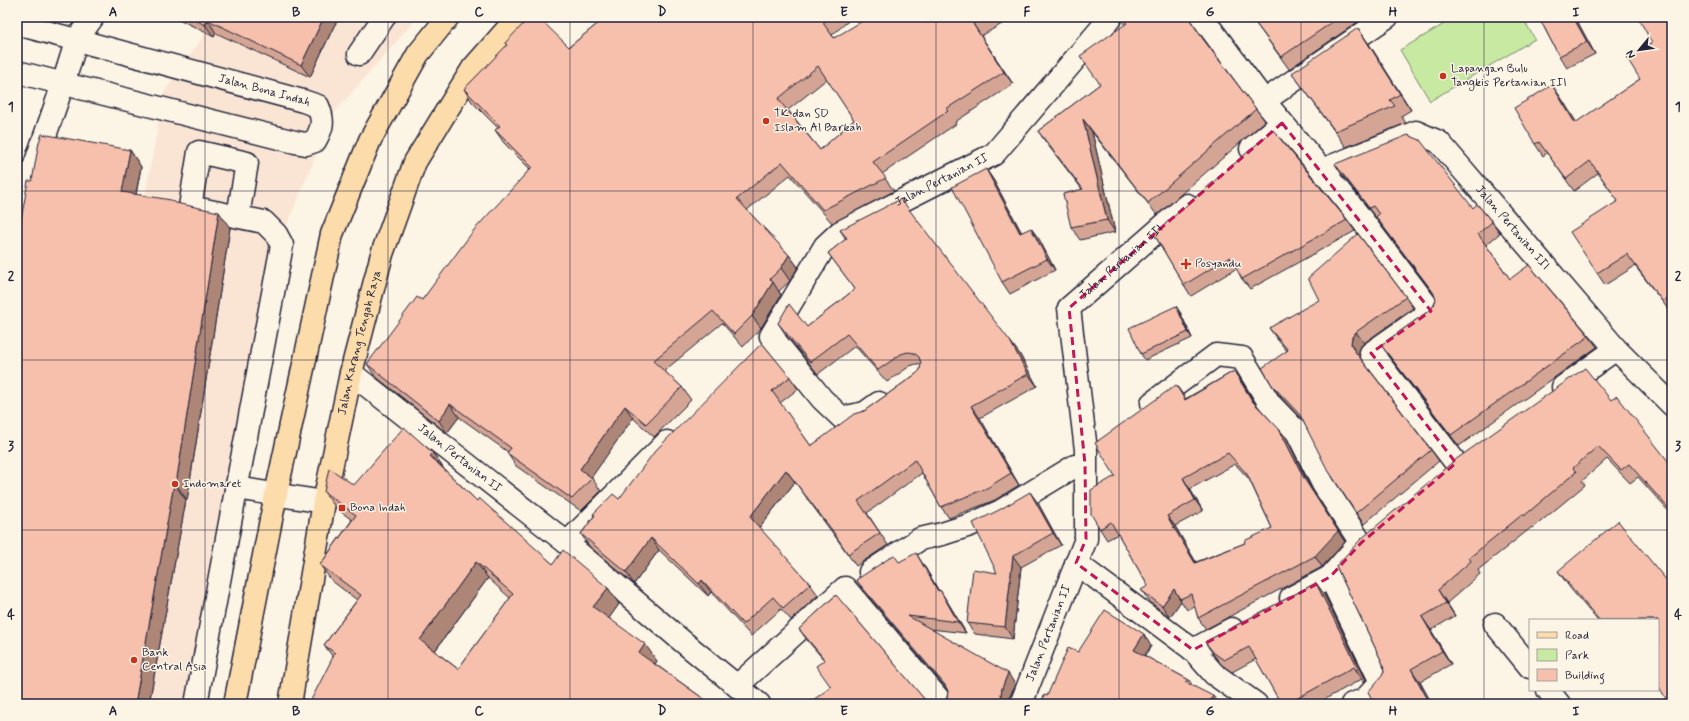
<svg xmlns="http://www.w3.org/2000/svg" width="1689" height="721" viewBox="0 0 1689 721" font-family="Mynerve,sans-serif">
<style>
.built{fill:#fae5d4}
.green{fill:#c8e9a1;stroke:#75866e}
.lines{fill:none;stroke-linecap:round;stroke-linejoin:round}
.minor-casing{stroke:#22223b;stroke-width:25}
.major-casing{stroke:#22223b;stroke-width:25}
.minor{stroke:#fcf5e5;stroke-width:22}
.major{stroke:#fddcac;stroke-width:22}
.wall{fill:#d4a594;stroke:#22223b;fill-rule:evenodd}
.shaded-wall{fill:#ad8678;stroke:#22223b}
.building{fill:#f7c0ac;stroke:#22223b;fill-rule:evenodd}
.marked{fill:none;stroke:#c2185b;stroke-width:3;stroke-dasharray:8 5;stroke-linejoin:round}
.grid{fill:none;stroke:#22223b;stroke-width:1;stroke-opacity:0.55}
.poi-dot{fill:#c8321e;stroke:#fcf5e5;stroke-width:1.5}
.labels{text-anchor:middle;dominant-baseline:central;stroke-width:3;stroke-linejoin:round;paint-order:stroke}
.poi-label{font-size:12px;fill:#22223b;stroke:#fcf5e5;text-anchor:start}
.street-label{font-size:12px;fill:#22223b;stroke:#fcf5e5}
.neatline{fill:none;stroke:#22223b;stroke-width:1.5}
.grid-label{font-size:13px;text-anchor:middle;font-weight:bold;fill:#22223b}
</style>
<rect width="100%" height="100%" fill="#fcf5e5"/>
<filter id="ink" filterUnits="userSpaceOnUse"><feTurbulence type="fractalNoise" baseFrequency=".025" numOctaves="2"/><feDisplacementMap in="SourceGraphic" scale="8" xChannelSelector="R" yChannelSelector="G"/><feConvolveMatrix kernelMatrix="1 2 1 2 8 2 1 2 1" color-interpolation-filters="sRGB"/></filter>
<g filter="url(#ink)">
<!-- built -->
<path class="built" d="M217,17H418L333,114L275,254L196,704H52L164,92Z"/>
<!-- green -->
<path class="green" d="M1456,17H1522L1535,39L1430,101L1400,50Z"/>
<g class="lines">
<!-- minor casing -->
<g class="minor-casing">
<g id="minor">
<path id="s1" d="M1202,17L1264,101L1322,170L1416,132L1439,142L1616,349L1672,405"/>
<path id="s2" d="M17,24L303,101L318,106C324,121 323,127 315,141L306,144L295,142L17,72"/>
<path d="M359,54L384,17"/>
<path d="M1264,101L1387,17"/>
<path d="M1251,149L1282,123"/>
<path d="M1322,170L1356,212L1431,311L1371,353L1456,463"/>
<path d="M17,220L23,199L63,84L77,39L93,17"/>
<path id="s3" d="M351,373L567,543L682,641L759,704"/>
<path d="M1563,387L1616,349"/>
<path id="s4" d="M879,403L865,413L842,418L822,399L771,336L825,246L840,232L994,154L1111,17"/>
<path d="M1152,403L1216,355L1242,358L1270,404L1297,432L1323,484L1361,543"/>
<path d="M236,488L324,502"/>
<path d="M567,543L667,442"/>
<path d="M1076,563L1193,650L1214,674L1256,704"/>
<path d="M870,572L920,539L942,534L970,525L1001,511L1075,466L1085,464"/>
<path d="M1330,577L1381,682L1364,700L1352,704"/>
<path d="M1291,598L1330,577L1357,546"/>
<path d="M1495,624L1530,667"/>
<path d="M1193,650L1232,629"/>
<path d="M737,686L845,588L943,704"/>
<path d="M1548,690L1559,704"/>
<path d="M196,704L282,245L276,234L264,222L190,207L199,152L247,163L238,216"/>
<path id="s5" d="M1021,704L1086,539V450L1069,308L1187,205"/>
</g>
</g>
<!-- major casing -->
<g class="major-casing">
<g id="major">
<path d="M235,704L276,494L332,234L370,140L418,54L448,17"/>
<path id="s6" d="M290,704L324,502L351,373L382,254L415,162L473,68L518,17"/>
</g>
</g>
<!-- minor -->
<use href="#minor" class="minor"/>
<!-- major -->
<use href="#major" class="major"/>
</g>
<!-- wall -->
<g class="wall">
<path d="M175,17H340L334,26L310,77L216,33L214,37Z"/>
<path d="M606,17H853L832,35L834,38L926,23L932,17H1014L981,36L1013,84L955,122L956,124L882,174L894,191L832,223L790,175L747,210L789,255L798,267L790,281L779,291L781,295L761,328L743,347L722,323L664,371L682,387L691,400L654,437L633,418L591,477L601,491L581,511L516,466L507,453L508,452L459,417L447,433L375,376L367,364L422,300L530,169L504,143L495,130L498,128L472,102L464,89L507,46L505,43L569,47ZM827,79L854,120L820,150L788,110Z"/>
<path d="M1119,17H1188L1204,40L1256,109L1265,121L1157,215L1092,132L1115,232L1080,240L1071,227L1082,189L1047,144L1038,131L1100,84L1125,25Z"/>
<path d="M1251,17H1365L1289,69Z"/>
<path d="M1575,17L1595,54L1567,68L1559,56L1544,27Z"/>
<path d="M1663,17L1672,31V312L1671,313L1635,266L1605,285L1597,273L1618,201L1598,173L1574,191L1547,153L1543,156L1535,144L1560,96L1576,123L1640,79L1652,43Z"/>
<path d="M1369,44L1411,110L1401,116L1406,123L1346,147L1292,73Z"/>
<path d="M130,150L141,167L136,195L230,228L187,500H186L149,704H17L21,220Z"/>
<path d="M1335,164L1473,208L1492,222L1500,233L1486,245L1510,279L1589,336L1597,347L1459,446L1389,356L1381,345L1430,310L1434,305L1436,299L1434,294L1377,219L1342,175Z"/>
<path d="M986,169L994,181L1022,233L1039,239L1055,270L1010,294L1002,282Z"/>
<path d="M1347,220L1355,231L1250,289L1242,279L1237,268L1191,296L1184,285L1154,234Z"/>
<path d="M840,230L1019,353L1037,386L980,418L1019,485L995,500L949,518L941,507L922,473L867,513L888,545L856,566L837,539L795,482L759,528L810,584L818,595L791,620L781,609L751,636L711,592L708,596L659,550L634,584L589,546L581,534L594,516L593,514L619,499L790,377L798,389L780,403L811,446L864,411L916,374L920,370L921,364H916L910,366L887,382L855,346L818,374L786,335L778,323L807,327L855,289L828,253L846,239Z"/>
<path d="M1406,297L1413,308L1364,343L1359,348V355L1360,358L1431,450L1439,461L1364,524L1356,513L1303,421L1280,396L1272,385L1287,351L1277,339L1269,328Z"/>
<path d="M1180,312L1192,338L1145,360L1141,354Z"/>
<path d="M1234,371L1242,382L1256,404L1287,439L1312,491L1345,542L1322,567L1206,629L1198,618L1195,606L1187,610L1181,601L1170,617L1150,602L1142,591L1148,586L1118,534L1107,540L1100,529L1115,476L1176,385L1185,399ZM1235,464L1249,479L1272,528L1245,543L1196,562L1175,526L1203,511L1190,489Z"/>
<path d="M1611,400L1672,466V515L1638,477L1630,483L1607,459L1582,481L1585,485L1533,528L1532,527L1478,570L1480,574L1447,603L1455,616L1431,630L1451,664L1420,682L1432,704H1375L1381,677L1384,671L1383,664L1336,566Z"/>
<path d="M433,453L443,468L477,501L553,564L608,588L619,604L609,618L657,661L655,664L711,704L333,657L324,645L357,600L332,581L320,565L352,520L336,508L324,492L354,485ZM488,578L510,598L458,669L435,651Z"/>
<path d="M1038,503L1061,545L1021,567L1013,639L975,634L967,623L997,573Z"/>
<path d="M899,562L923,564L939,591L947,601L966,633L930,629L1015,684L1009,699V704H940L944,702L947,698L948,691L947,689L864,591L856,580Z"/>
<path d="M1558,571L1658,620H1597L1570,588Z"/>
<path d="M1316,583L1324,594L1366,680L1364,682L1362,679L1316,704H1281L1256,659L1232,672L1222,665L1213,654L1205,642Z"/>
<path d="M836,595L831,687L824,660L807,640L799,629Z"/>
<path d="M1151,646L1145,656L1189,680L1192,685L1218,704L1047,696L1078,652Z"/>
</g>
<!-- shaded-wall -->
<g class="shaded-wall">
<path d="M324,17H340L334,26L310,77L301,65Z"/>
<path d="M1573,17H1575L1595,54L1587,42Z"/>
<path d="M208,20L216,33L214,37L205,25Z"/>
<path d="M973,24L1013,84L1004,72Z"/>
<path d="M1358,28L1369,44L1411,110L1400,94Z"/>
<path d="M1552,85L1560,96L1584,134L1575,123Z"/>
<path d="M1083,119L1092,132L1115,232L1107,220Z"/>
<path d="M130,150L141,167L133,209L122,192Z"/>
<path d="M986,169L994,181L1028,245L1020,233Z"/>
<path d="M219,212L230,228L187,500L176,484Z"/>
<path d="M1031,228L1039,239L1055,270L1047,259Z"/>
<path d="M789,255L798,267L790,281L781,268Z"/>
<path d="M773,282L781,295L761,328L752,316Z"/>
<path d="M1176,306L1180,312L1192,338L1188,332Z"/>
<path d="M1356,332L1364,343L1359,348V355L1361,361L1354,350L1351,344L1352,337Z"/>
<path d="M1010,341L1019,353L1037,386L1028,374Z"/>
<path d="M1234,371L1242,382L1261,413L1253,402Z"/>
<path d="M1176,385L1184,396L1192,410L1185,400Z"/>
<path d="M450,404L459,417L447,433L439,421Z"/>
<path d="M625,406L633,418L589,481L580,469Z"/>
<path d="M971,406L980,418L1019,485L1011,473Z"/>
<path d="M1279,429L1287,439L1312,491L1345,542L1322,567L1315,556L1305,480Z"/>
<path d="M433,453L444,469L430,456Z"/>
<path d="M786,470L795,482L758,529L750,517Z"/>
<path d="M1183,478L1190,489L1203,511L1195,500Z"/>
<path d="M174,484L186,500L149,704H135Z"/>
<path d="M1030,492L1038,503L1061,545L1053,533Z"/>
<path d="M1167,516L1175,526L1202,573L1195,563Z"/>
<path d="M651,538L659,550L634,584L626,572Z"/>
<path d="M916,553L923,564L945,602L938,591Z"/>
<path d="M1013,556L1021,567L1013,639L1005,627Z"/>
<path d="M476,562L488,578L431,656L420,640Z"/>
<path d="M702,580L711,592L708,596L699,584Z"/>
<path d="M1316,583L1324,594L1366,680L1364,682L1356,670Z"/>
<path d="M608,588L619,604L605,624L593,607Z"/>
<path d="M1174,589L1181,601L1170,617L1162,606Z"/>
<path d="M940,590L947,601L966,633L958,622Z"/>
<path d="M1438,590L1447,603L1455,616L1446,603Z"/>
<path d="M1422,617L1431,630L1451,664L1442,651Z"/>
<path d="M1144,634L1151,646L1141,661L1134,650Z"/>
<path d="M645,644L657,661L651,669L639,653Z"/>
<path d="M1411,669L1420,682L1432,704H1431L1427,698Z"/>
<path d="M1008,673L1015,684L1009,699V704H1006L1001,695L1002,688Z"/>
<path d="M1213,696L1219,704L1211,700Z"/>
</g>
<!-- building -->
<g class="building">
<path d="M190,17H324L301,65L208,20L205,25Z"/>
<path d="M530,17H538L569,47L606,17H830L823,23L834,38L869,17H919L926,23L932,17H984L973,24L1004,72L946,109L948,111L873,162L886,178L823,210L782,162L737,199L789,255L781,268L770,279L773,282L752,316L734,334L713,311L653,361L682,387L646,424L625,406L580,469L592,478L572,499L507,453L511,448L450,404L439,421L367,364L417,297L422,300L474,230L532,167L495,130L500,126L464,89L507,45L505,43ZM818,66L854,120L820,150L778,99Z"/>
<path d="M1121,17H1188L1203,39L1256,109L1148,203L1083,119L1107,220L1071,227L1063,194L1083,189L1038,131L1100,84L1080,56L1127,23Z"/>
<path d="M1251,17H1340L1281,57Z"/>
<path d="M1537,17H1573L1587,42L1559,56L1544,27Z"/>
<path d="M1638,17H1663L1672,32V294L1663,302L1627,254L1597,273L1570,232L1618,201L1590,161L1566,179L1539,142L1535,144L1514,108L1552,85L1575,123L1640,79L1627,58L1652,43Z"/>
<path d="M1358,28L1400,94L1390,100L1395,106L1335,131L1292,73Z"/>
<path d="M1273,130L1347,220L1242,279L1230,257L1184,285L1154,234L1165,225V224Z"/>
<path d="M42,134L130,150L122,192L171,200L176,203L219,212L176,484H174L135,704H17V227L18,220H21L28,181H32L39,142Z"/>
<path d="M1408,135L1420,140L1473,208L1477,204L1492,222L1478,234L1510,279L1529,265L1589,336L1451,435L1381,345L1430,310L1434,305L1436,299L1433,292L1376,217L1379,214L1373,206L1369,208L1335,164Z"/>
<path d="M986,169L1020,233L1031,228L1047,259L1002,282L952,187Z"/>
<path d="M901,199L1010,341L1028,374L971,406L1011,473L987,488L941,507L915,460L858,501L880,533L848,554L832,530L786,470L750,517L810,584L783,608L773,597L743,624L702,580L699,584L651,538L626,572L581,534L595,515L593,514L613,494L619,499L655,451L762,343L790,377L772,391L811,446L854,414L864,411L916,374L920,370L921,363L919,357L914,353L908,352L901,354L878,370L847,334L810,362L778,323L789,304L807,327L855,289L828,253L847,238L840,230Z"/>
<path d="M1358,234L1406,297L1356,332L1352,337L1351,344L1354,350L1431,450L1356,513L1326,467L1300,415L1272,385L1262,368L1288,350L1269,328L1319,300L1308,278Z"/>
<path d="M1176,306L1188,332L1141,354L1129,328Z"/>
<path d="M1585,368L1611,400L1617,396L1672,466V512L1629,464L1621,470L1598,446L1573,468L1576,472L1524,516L1523,514L1469,558L1471,561L1438,590L1446,603L1422,617L1442,651L1411,669L1427,698L1416,704H1375L1368,692L1381,677L1384,671L1383,664L1336,566L1361,539L1455,460Z"/>
<path d="M1234,371L1253,402L1279,429L1305,480L1338,531L1315,556L1198,618L1191,594L1180,599L1174,589L1162,606L1142,591L1141,590L1148,586L1111,522L1100,529L1091,514V490L1115,476L1095,443L1176,385L1185,400ZM1228,453L1247,474L1272,528L1244,541L1245,543L1195,563L1167,516L1195,500L1183,478Z"/>
<path d="M404,427L433,453L430,456L477,501L479,498L553,564L563,550L608,588L593,607L645,644L639,653L711,704H309L335,653L324,645L361,595L320,565L356,515L324,492L329,468L354,485ZM476,562L513,594L458,669L420,640Z"/>
<path d="M1030,492L1053,533L1013,556L1005,627L967,623L973,569L997,573L973,523L999,510Z"/>
<path d="M1618,521L1672,587V704H1669L1658,685V620H1599L1558,571Z"/>
<path d="M916,553L938,591L940,590L958,622L908,616L1008,673L1002,688L1001,695L1004,701L1008,704H940L944,702L947,698L948,691L945,685L856,580L894,555L899,562Z"/>
<path d="M1316,583L1358,668L1356,670L1354,667L1287,704H1281L1249,647L1224,660L1214,653L1205,642Z"/>
<path d="M836,595L926,701L930,704H810L809,703L831,687L816,666L825,660L799,629Z"/>
<path d="M1105,610L1144,634L1134,650L1189,680L1185,682L1213,696L1211,700L1219,704H1041L1044,695L1047,696L1068,648L1078,652Z"/>
</g>
</g>
<!-- marked area -->
<path class="marked" d="M1282,123L1431,311L1371,353L1456,463L1361,543L1330,577L1193,650L1076,563L1086,539L1085,464L1069,308Z"/>
<!-- grid -->
<path class="grid" d="M205,17V704M388,17V704M570,17V704M753,17V704M936,17V704M1119,17V704M1301,17V704M1484,17V704M17,191H1672M17,360H1672M17,530H1672"/>
<!-- markers -->
<g class="poi-dot">
<circle cx="1443" cy="76" r="4"/>
<circle cx="766" cy="121" r="4"/>
<path d="M1184 258h4v4h4v4h-4v4h-4v-4h-4v-4h4z"/>
<circle cx="175" cy="484" r="4"/>
<rect x="338" y="504" width="8" height="8" rx="2"/>
<circle cx="134" cy="660" r="4"/>
</g>
<g class="labels">
<!-- poi labels -->
<g class="poi-label">
<text x="1451" y="69">Lapangan Bulu<tspan x="1451" dy="14">Tangkis Pertanian III</tspan></text>
<text x="774" y="114">TK dan SD<tspan x="774" dy="14">Islam Al Barkah</tspan></text>
<text x="1195" y="264">Posyandu</text>
<text x="183" y="484">Indomaret</text>
<text x="350" y="508">Bona Indah</text>
<text x="142" y="653">Bank<tspan x="142" dy="14">Central Asia</tspan></text>
</g>
<!-- street labels -->
<g class="street-label">
<text stroke="none"><textPath href="#s2" startOffset="256">Jalan Bona Indah</textPath></text>
<text stroke="none"><textPath href="#s4" startOffset="389">Jalan Pertanian II</textPath></text>
<text stroke="none"><textPath href="#s1" startOffset="434">Jalan Pertanian III</textPath></text>
<text stroke="none"><textPath href="#s5" startOffset="479">Jalan Pertanian III</textPath></text>
<text stroke="none"><textPath href="#s6" startOffset="368">Jalan Karang Tengah Raya</textPath></text>
<text stroke="none"><textPath href="#s3" startOffset="138">Jalan Pertanian II</textPath></text>
<text stroke="none"><textPath href="#s5" startOffset="76">Jalan Pertanian II</textPath></text>
</g>
</g>
<!-- margin -->
<rect width="1689" height="721" fill="none" stroke="#fcf5e5" stroke-width="44"/>
<!-- legend -->
<rect x="1529" y="619" width="130" height="72" fill="#fcf5e5" stroke="#a5a1a1"/>
<rect x="1537" y="632" width="20" height="6" fill="#fddcac" stroke="#a5a1a1"/>
<text x="1565" y="639" font-size="12" fill="#22223b">Road</text>
<rect x="1537" y="649" width="20" height="12" fill="#c8e9a1" stroke="#a5a1a1"/>
<text x="1565" y="659" font-size="12" fill="#22223b">Park</text>
<rect x="1537" y="669" width="20" height="12" fill="#f7c0ac" stroke="#a5a1a1"/>
<text x="1565" y="679" font-size="12" fill="#22223b">Building</text>
<!-- north arrow -->
<g transform="translate(1639 50) rotate(241)" stroke="#fcf5e5" stroke-width="3" paint-order="stroke">
<path d="M0-3L7 15L0 10L-7 15Z" fill="#22223b"/>
<text y="-6" font-size="11" font-weight="bold" text-anchor="middle" fill="#22223b">N</text>
</g>
<rect x="22" y="22" width="1645" height="677" class="neatline"/>
<g class="grid-label">
<text x="113" y="16">A</text>
<text x="296" y="16">B</text>
<text x="479" y="16">C</text>
<text x="662" y="16">D</text>
<text x="844" y="16">E</text>
<text x="1027" y="16">F</text>
<text x="1210" y="16">G</text>
<text x="1393" y="16">H</text>
<text x="1576" y="16">I</text>
<text x="11" y="111">1</text>
<text x="1678" y="111">1</text>
<text x="11" y="280">2</text>
<text x="1678" y="280">2</text>
<text x="11" y="450">3</text>
<text x="1678" y="450">3</text>
<text x="11" y="619">4</text>
<text x="1678" y="619">4</text>
<text x="113" y="715">A</text>
<text x="296" y="715">B</text>
<text x="479" y="715">C</text>
<text x="662" y="715">D</text>
<text x="844" y="715">E</text>
<text x="1027" y="715">F</text>
<text x="1210" y="715">G</text>
<text x="1393" y="715">H</text>
<text x="1576" y="715">I</text>
</g>
</svg>
